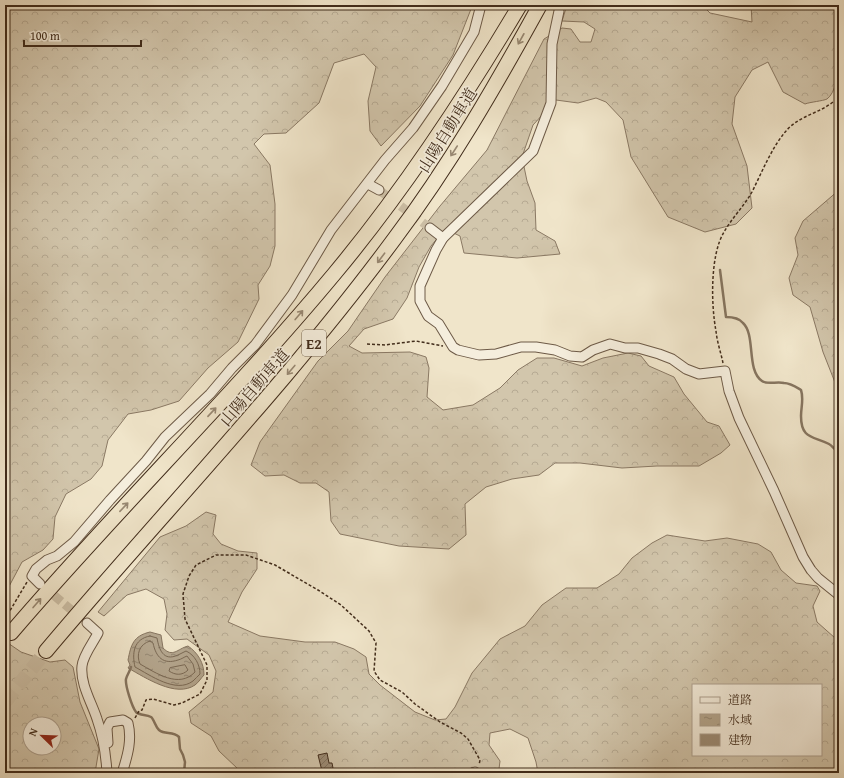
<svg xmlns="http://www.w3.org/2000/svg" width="844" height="778" viewBox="0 0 844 778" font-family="'Gentium Book Plus','Noto Serif JP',serif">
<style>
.forest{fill:url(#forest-crowns);stroke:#8a7964;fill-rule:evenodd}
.water{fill:url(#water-ripples);stroke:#867560}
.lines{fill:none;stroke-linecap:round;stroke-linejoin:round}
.shore{stroke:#7a6954;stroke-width:1}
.stream{stroke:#867560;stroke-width:2.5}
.building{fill:url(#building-hatch);stroke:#412c1b}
.minor-tunnel{stroke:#cdc0a7;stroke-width:9;stroke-dasharray:9 4.5;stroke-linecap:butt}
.highway-tunnel{stroke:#cdc0a7;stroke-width:14;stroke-dasharray:14 7;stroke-linecap:butt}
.minor-casing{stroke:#6d5a47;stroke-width:11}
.highway-casing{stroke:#412c1b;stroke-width:16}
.path{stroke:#412c1b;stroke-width:1.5;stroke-dasharray:3 2;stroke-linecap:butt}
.minor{stroke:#f5eedd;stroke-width:9}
.highway{stroke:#f0e5ca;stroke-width:14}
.oneway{stroke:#988872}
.labels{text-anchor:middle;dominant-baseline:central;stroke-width:3.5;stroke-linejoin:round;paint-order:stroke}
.shield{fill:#f5eedd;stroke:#765;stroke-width:1}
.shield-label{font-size:15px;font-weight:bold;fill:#412c1b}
.street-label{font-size:16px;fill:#412c1b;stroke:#f5eedd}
</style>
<defs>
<pattern id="forest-crowns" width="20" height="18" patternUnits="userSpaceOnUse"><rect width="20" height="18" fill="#d2c6ac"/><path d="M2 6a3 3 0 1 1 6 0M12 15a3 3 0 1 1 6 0" fill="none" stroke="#b6aa93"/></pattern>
<pattern id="water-ripples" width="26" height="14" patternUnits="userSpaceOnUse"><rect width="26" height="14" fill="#b4a68e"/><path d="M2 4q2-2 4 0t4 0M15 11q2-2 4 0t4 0" fill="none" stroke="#948773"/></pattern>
<pattern id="building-hatch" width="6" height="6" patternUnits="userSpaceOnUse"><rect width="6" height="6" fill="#9c8c76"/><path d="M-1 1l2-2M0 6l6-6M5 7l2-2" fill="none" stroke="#817360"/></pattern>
</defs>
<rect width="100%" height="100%" fill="#f0e5ca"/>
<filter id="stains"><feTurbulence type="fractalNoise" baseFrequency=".005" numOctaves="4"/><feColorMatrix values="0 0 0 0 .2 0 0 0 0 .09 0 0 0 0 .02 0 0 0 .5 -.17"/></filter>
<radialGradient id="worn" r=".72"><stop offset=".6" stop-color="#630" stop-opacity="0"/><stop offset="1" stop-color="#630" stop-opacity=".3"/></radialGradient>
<!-- forest -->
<g class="forest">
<path d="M5,5H470L471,9L453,55L420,106L381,146L370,131L368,101L376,67L364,54L334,63L319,103L286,133L264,134L254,144L270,165L275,204V246L270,266L258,285L259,299L238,342L208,368L179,401L151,410L128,414L108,440L102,466L91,479L66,494L55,517L53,539L43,550L22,562L5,594Z"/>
<path d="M567,5H702L710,13L752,22L751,5H839C839,25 844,87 827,99C823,101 810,102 805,104L783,92L768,62L752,70L735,97L732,124L747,166L752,208L736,224L705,232L668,217L631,157L623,120L606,102L596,98L578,103L556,100L533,125L522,157L527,181L535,203L536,230L555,241L560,254L517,258L464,253L460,236L445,229L431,246L419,267L407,298L393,319L364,329L349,346L362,353L410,352L426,357L429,368L427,397L443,410L473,405L500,388L518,370L537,358H554L582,366L603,358L628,353L641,356L649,366L674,377L684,394L707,422L719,426L730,445L721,453L699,466H657L622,468L580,463H555L539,475L512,479L486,487L465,504L466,535L449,549L399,546L340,534L331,521L329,492L316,483H300L284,475L265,476L251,465L260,442L318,361L348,331L385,277L440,206L487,150L544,39L562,28L571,29L580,42H591L595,29L584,22L562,21Z"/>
<path d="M839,190V387L836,385L823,352L810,307L793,295L789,278L798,255L795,238L803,221Z"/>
<path d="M206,512L216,515L213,534L221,544L238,551L257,553V569L242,592L228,622L260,636L305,642H335L354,649L366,657L369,674L380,685L415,712L435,720L446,719L455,707L472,673L500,639L525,626L542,605L566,588H597L619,574L632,558L652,543L667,535L705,541L727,538L758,544L771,552L781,570L796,583L817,586L820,591L813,606L817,622L835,638H839V773H538L536,762L528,738L510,729L490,733L489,745L500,761L499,769L496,773H480L472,767L465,773H248L238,769L219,751L211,736L191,723L189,712L213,692L216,671L209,655L187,639L174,640L165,630L167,614L164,599L146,589L127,595L104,616L98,612L160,537L186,526ZM693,685H821V755H693Z"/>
<path d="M5,641L21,652L50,662L65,660L73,667L80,702L99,749L95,773H5ZM30,724H54V748H30Z"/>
</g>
<!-- water -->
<path class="water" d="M150,632L161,635L163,648C173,658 177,649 188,646C198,653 204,663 204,675C201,678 199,682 195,685C176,698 146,678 128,668L130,665L128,660C131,645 133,636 150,632Z"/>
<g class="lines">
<!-- shore -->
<g class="shore">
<path d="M150,636L157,638C159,649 163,662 178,655C181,654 183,652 186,651C195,655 200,665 200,674C198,676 195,679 193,681C176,694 150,675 135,667C132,654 133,639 150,636Z"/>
<path d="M150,641L153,643C156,657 163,665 178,660C182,659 184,657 187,656L193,664L195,672C179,689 156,673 140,664C136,655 139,644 150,641Z"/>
<path d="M185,665L188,670C182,676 175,675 169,671L170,668Z"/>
</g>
<!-- stream -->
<g class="stream">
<path d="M720,270L726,317C731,317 739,318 743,323C756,335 746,370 762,381C768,385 777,381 784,383C790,383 796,387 801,390C804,399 801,407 801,416C801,439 813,436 829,444C833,446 834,450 839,452"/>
<path d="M131,667C130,671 127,675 126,679C125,685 132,707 136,712C140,716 146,714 151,717C154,719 155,726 159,730C165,735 173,731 179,737L180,749L183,755L185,762L184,773"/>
</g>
</g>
<!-- building -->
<path class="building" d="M327,753L329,763H332L333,768L322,771L318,755Z"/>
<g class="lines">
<!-- minor-tunnel -->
<g class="minor-tunnel">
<path d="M379,190L430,228"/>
<path d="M44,587L87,623"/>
</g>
<!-- highway-tunnel -->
<path class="highway-tunnel" d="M5,702L46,651"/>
<!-- minor casing -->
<g class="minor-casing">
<g id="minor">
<path d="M559,11L552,44L551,103L533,151L443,238L436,250L420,286V301L428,316L439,324L453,347L458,350L479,355L496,354L521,347H536L555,350L570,356L582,357L593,350L610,344L625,348H638L659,354L672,359L686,369L699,374L725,371L729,391L739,418L774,491L803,557L811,570L818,578L839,595"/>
<path d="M368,184L379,190"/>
<path d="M430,228L443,238"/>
<path d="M40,584L32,576L36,569L47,560L57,556L74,542L110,500L146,461L165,437L210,394L232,368L255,345L292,295L331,230L385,160L413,128L442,86L474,32L481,5"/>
<path d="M87,623L98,633C93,643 83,655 82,666C80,684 92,703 97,719C103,736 106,755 107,773"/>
<path d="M108,743L107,728L110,722L123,720L128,723C132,739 128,754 123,770V773"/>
<path d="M473,773L475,772"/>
</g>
</g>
<!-- highway casing -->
<g class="highway-casing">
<g id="highway">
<path d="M11,633C116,510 232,397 335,273C405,189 464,99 520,5"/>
<path d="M46,651C162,513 288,383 395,238C450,165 496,85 540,5"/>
</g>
</g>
<!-- path -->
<g class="path">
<path d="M367,344L385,345L416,341L443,346"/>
<path d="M723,363C721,353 717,342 716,331C711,305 710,255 724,232C732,218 744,206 752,192C762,172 772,147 786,131C800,114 825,113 839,96"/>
<path d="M5,619L27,582"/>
<path d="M135,718L139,711L142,710L146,700L153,699L174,705L182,703L200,694L207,680V665L185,619L183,594L189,576L196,565L216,555H246L275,565L318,590L341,605L369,631L376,643L374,671L380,680L402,692L415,704L440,722L461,733L468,739L480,760L479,765"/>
</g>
<!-- minor -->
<use href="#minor" class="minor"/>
<!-- highway -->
<use href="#highway" class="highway"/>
</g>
<!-- one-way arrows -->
<defs><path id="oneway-shaft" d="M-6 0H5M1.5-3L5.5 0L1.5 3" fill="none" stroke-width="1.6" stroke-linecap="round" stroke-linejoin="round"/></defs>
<g class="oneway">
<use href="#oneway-shaft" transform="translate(521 39) rotate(119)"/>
<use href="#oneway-shaft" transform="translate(454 151) rotate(123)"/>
<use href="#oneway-shaft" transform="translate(381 258) rotate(127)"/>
<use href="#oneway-shaft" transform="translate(299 315) rotate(-50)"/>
<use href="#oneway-shaft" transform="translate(291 370) rotate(130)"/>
<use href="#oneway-shaft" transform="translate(212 412) rotate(-47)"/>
<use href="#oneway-shaft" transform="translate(124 507) rotate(-47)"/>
<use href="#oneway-shaft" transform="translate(37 603) rotate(-49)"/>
</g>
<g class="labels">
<!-- shield labels -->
<rect class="shield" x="302" y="330" width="24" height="26" rx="3"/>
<g class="shield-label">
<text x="314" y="343">E2</text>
</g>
<!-- street labels -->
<g class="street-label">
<text transform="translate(447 130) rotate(-58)">山陽自動車道</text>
<text transform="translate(254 387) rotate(-49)">山陽自動車道</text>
</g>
</g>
<!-- margin -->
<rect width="844" height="778" fill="none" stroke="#f0e5ca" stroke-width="20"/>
<rect x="6" y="6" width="832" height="766" fill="none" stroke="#412c1b" stroke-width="2"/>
<rect x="10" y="10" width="824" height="758" fill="none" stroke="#412c1b"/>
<!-- legend -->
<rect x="692" y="684" width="130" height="72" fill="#f5eedd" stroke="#ada08f"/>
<rect x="700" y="697" width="20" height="6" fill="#f5eedd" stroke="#ada08f"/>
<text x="728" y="704" font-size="12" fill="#412c1b">道路</text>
<rect x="700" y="714" width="20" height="12" fill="url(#water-ripples)" stroke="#ada08f"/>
<text x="728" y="724" font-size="12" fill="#412c1b">水域</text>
<rect x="700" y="734" width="20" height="12" fill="#9c8c76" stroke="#ada08f"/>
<text x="728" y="744" font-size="12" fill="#412c1b">建物</text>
<!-- north arrow -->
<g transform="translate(42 736) rotate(293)"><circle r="19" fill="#f5eedd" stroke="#ada08f"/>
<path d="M0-3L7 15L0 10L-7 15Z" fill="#8f2418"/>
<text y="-6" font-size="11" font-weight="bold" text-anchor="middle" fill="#412c1b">N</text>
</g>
<!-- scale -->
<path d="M24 40v6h117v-6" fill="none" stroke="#412c1b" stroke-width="2"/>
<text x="30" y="40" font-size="12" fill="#412c1b" stroke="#f5eedd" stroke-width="3" paint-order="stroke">100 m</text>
<rect width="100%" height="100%" filter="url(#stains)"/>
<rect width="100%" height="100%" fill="url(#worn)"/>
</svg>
